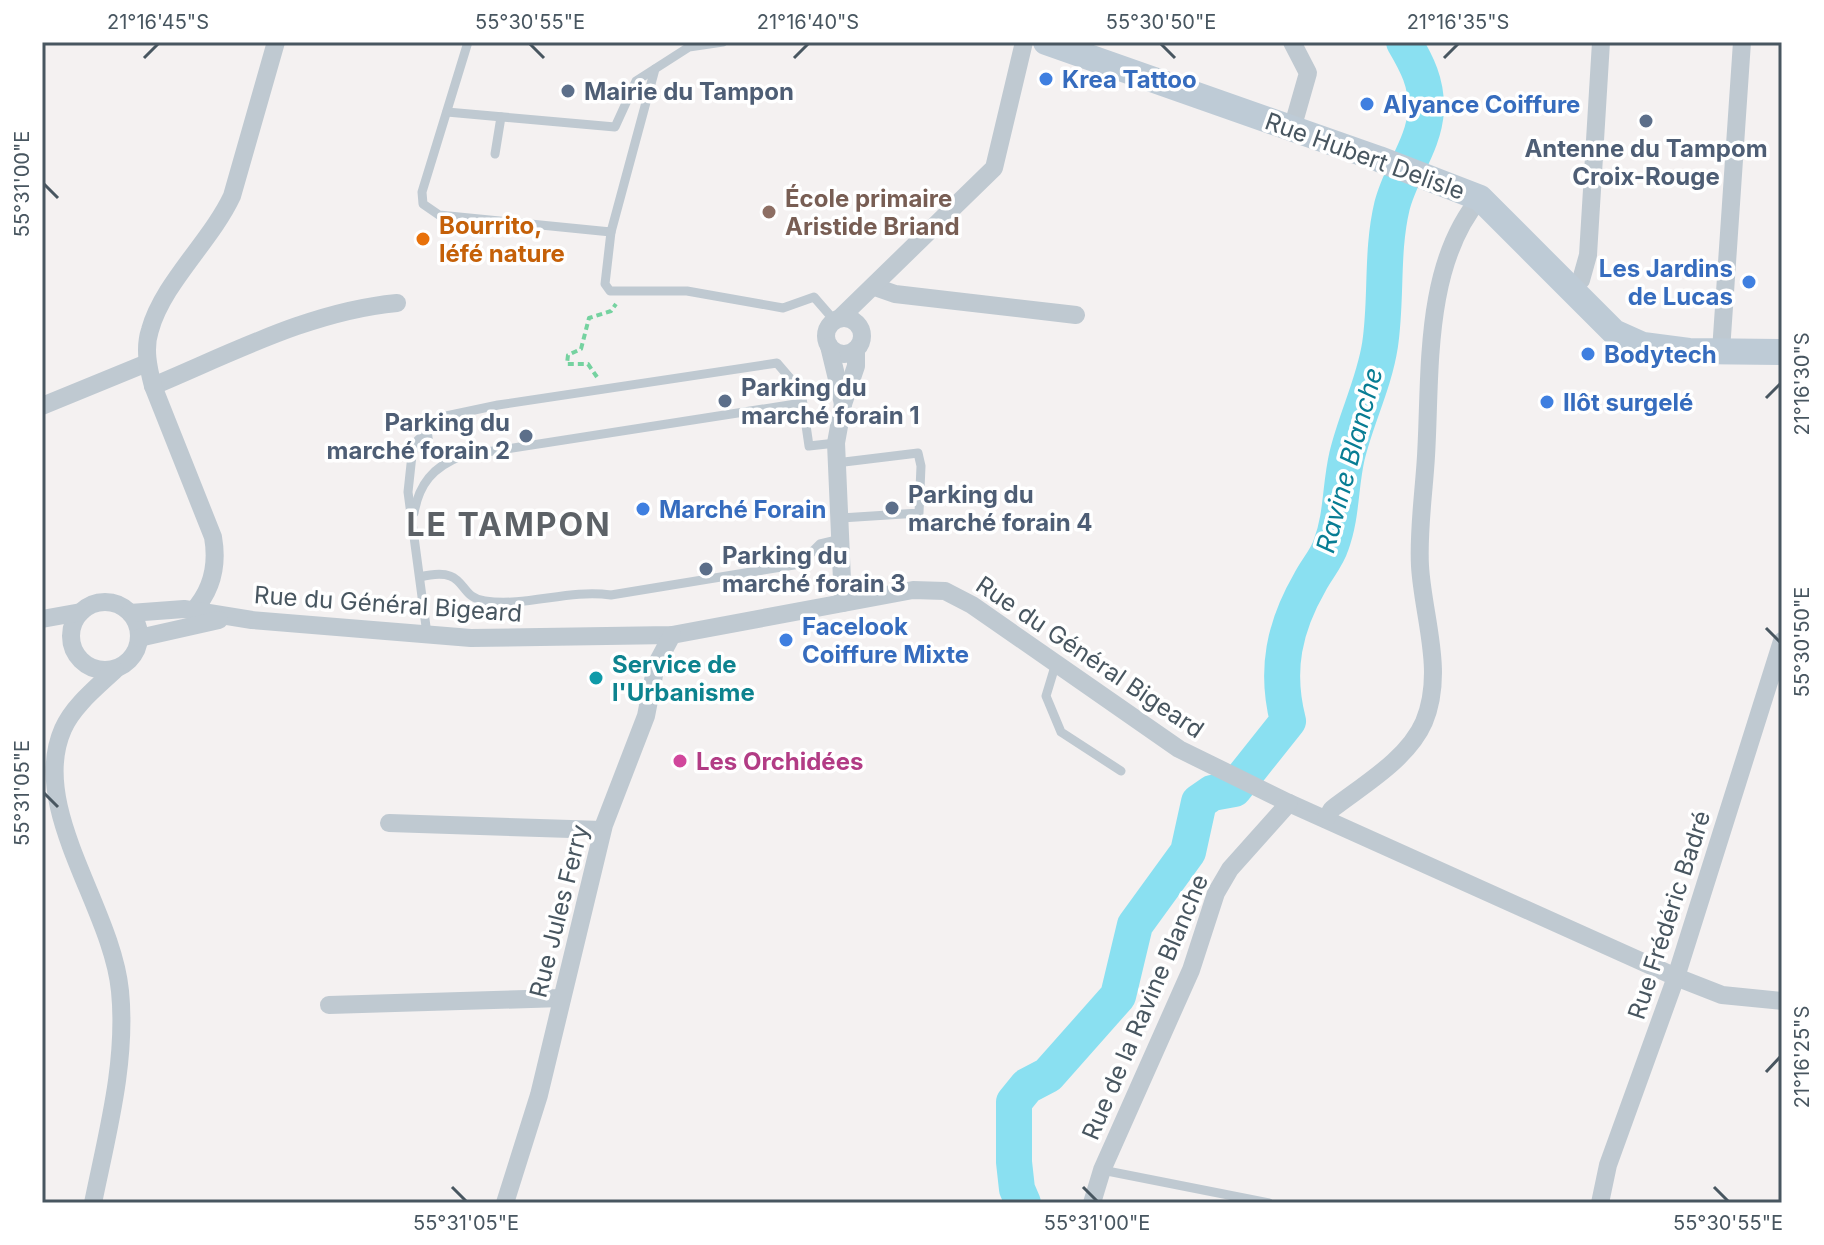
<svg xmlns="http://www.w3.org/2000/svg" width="1824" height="1245" viewBox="0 0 1824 1245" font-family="Inter,sans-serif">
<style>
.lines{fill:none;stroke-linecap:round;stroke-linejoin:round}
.river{stroke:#8ae0f1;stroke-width:36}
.path{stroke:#75d2a0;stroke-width:4;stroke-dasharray:6 4;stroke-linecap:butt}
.service{stroke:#bfc9d1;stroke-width:9}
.minor{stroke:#bfc9d1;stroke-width:18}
.secondary{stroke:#becbd6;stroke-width:26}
.ticks{fill:none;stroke:#485660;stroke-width:3}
.shop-dot{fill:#3f7fe0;stroke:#fff;stroke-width:3}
.service-dot{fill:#5c6f8a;stroke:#fff;stroke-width:3}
.education-dot{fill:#8d6e63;stroke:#fff;stroke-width:3}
.food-dot{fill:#e8710a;stroke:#fff;stroke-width:3}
.culture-dot{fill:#0f9aa8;stroke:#fff;stroke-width:3}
.hotel-dot{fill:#d1479c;stroke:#fff;stroke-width:3}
.labels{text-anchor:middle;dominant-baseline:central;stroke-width:7;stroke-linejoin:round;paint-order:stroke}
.shop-label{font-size:24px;font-weight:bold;fill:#366cbe;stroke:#fff;text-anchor:start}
.service-label{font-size:24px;font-weight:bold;fill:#4e5e75;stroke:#fff;text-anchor:start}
.street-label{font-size:24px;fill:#485660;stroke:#fff}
.education-label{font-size:24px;font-weight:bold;fill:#785e54;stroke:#fff;text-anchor:start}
.food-label{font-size:24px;font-weight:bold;fill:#c56008;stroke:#fff;text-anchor:start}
.culture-label{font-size:24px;font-weight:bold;fill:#0d838f;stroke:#fff;text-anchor:start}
.hotel-label{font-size:24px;font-weight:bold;fill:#b23c85;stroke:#fff;text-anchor:start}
.water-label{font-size:26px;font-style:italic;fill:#087d94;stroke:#fff}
.district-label{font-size:32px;font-weight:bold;letter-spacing:2px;fill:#5d6267;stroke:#fff}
.neatline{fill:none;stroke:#485660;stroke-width:3}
.ticks-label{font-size:20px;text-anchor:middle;fill:#485660}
</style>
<rect width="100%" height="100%" fill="#f4f1f1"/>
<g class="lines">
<!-- river -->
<path class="river" d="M1023,1203L1017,1189L1014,1162V1102L1027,1086L1048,1075L1118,996L1135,925L1188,852L1199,802L1212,793L1234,789L1288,721C1275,670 1284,627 1310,582C1316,570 1327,558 1331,545C1342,516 1340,486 1347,456C1356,418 1374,384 1380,345C1387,299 1381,252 1392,206C1400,173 1424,145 1426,110C1427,83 1417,64 1404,42"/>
<!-- path -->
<path class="path" d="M597,377L588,364H567L568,355L581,349L589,318L611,311L616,304"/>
<!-- service -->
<g class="service">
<path d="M468,42L422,192L423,204L439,215L611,232L655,69"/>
<path d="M447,112L615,127L636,81L689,47L723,42"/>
<path d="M495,154L501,117"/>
<path d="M611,232L605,284L610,291H687L783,308L814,297L834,320"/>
<path d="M427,429L429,446L451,460"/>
<path d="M836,463L918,453L921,466L919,513L841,518"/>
<path d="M414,513C419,484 433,467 461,456L802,403"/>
<path d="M420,577C470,565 455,597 485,601C527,607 568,589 611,595L800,564L820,544L841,539"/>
<path d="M427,634L408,492L412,455L418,440L446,416L498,405L777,363L801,391L809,446L836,443"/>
<path d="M1056,663L1046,696L1061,732L1121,771"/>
<path d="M1102,1170L1269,1203"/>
</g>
<!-- minor -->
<g class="minor">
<path d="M1292,42L1308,73L1292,129"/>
<path d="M875,287L895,294L1076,315"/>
<path d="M1571,291L1581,280L1588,255L1601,42"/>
<path d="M840,318L994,168L1024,42"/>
<circle cx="844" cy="336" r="18"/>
<path d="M829,346L843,404"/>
<path d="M1721,351L1742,42"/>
<path d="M153,386C232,353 311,311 397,303"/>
<path d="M42,406L147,363"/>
<circle cx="105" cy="636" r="34"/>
<path d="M843,603L836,443L843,404L856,366V349"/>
<path d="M193,611C212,590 218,565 213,537L153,386C148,367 144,348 150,330C163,283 211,241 232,196L276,42"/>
<path d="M130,613L184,609L252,620L471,638L672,635L913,590L945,591L972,605L1179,749L1289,803L1676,977L1722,995L1782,1001"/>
<path d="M42,619L81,612"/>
<path d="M139,638L219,620"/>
<path d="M1326,819L1332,809C1363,785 1408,759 1424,722C1445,672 1423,617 1420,566C1418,530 1424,492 1426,456C1431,373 1423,266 1480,198"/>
<path d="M389,823L602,830"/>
<path d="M329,1005L562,998"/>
<path d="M93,1203C107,1134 127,1062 120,991C112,907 28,808 63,729C73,706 97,687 115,670"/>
<path d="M505,1203L539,1095L604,825L646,716L656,665L672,635"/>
<path d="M1092,1203L1102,1170L1191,970L1216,893L1230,869L1289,803"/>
<path d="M1600,1203L1608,1165L1676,977L1782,641"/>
</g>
<!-- secondary -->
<path class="secondary" d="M1046,42L1379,159L1480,198L1614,332L1643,345L1689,351L1782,352"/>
</g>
<!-- ticks -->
<path class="ticks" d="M530,44L544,58M1161,44L1175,58M144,58L158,44M794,58L808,44M1444,58L1458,44M44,184L58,198M1766,398L1780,384M1766,628L1780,642M44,793L58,807M1766,1072L1780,1057M452,1187L466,1201M1083,1187L1097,1201M1714,1187L1728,1201"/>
<!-- markers -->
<g class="shop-dot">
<circle cx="1046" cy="79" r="8"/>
<circle cx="1367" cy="104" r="8"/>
<circle cx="1749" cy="282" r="8"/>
<circle cx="1588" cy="354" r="8"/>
<circle cx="1547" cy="402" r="8"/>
<circle cx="643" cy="509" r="8"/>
<circle cx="786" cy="640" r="8"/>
</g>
<g class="service-dot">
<circle cx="568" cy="91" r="8"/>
<circle cx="1646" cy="121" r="8"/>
<circle cx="725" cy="401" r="8"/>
<circle cx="526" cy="436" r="8"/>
<circle cx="892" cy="508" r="8"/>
<circle cx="706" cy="569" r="8"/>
</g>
<circle class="education-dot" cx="769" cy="212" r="8"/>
<circle class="food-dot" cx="423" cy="239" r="8"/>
<circle class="culture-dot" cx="596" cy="678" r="8"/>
<circle class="hotel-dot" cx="680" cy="761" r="8"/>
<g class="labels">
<!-- shop labels -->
<g class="shop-label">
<text x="1062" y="79">Krea Tattoo</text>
<text x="1383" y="104">Alyance Coiffure</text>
<text x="1733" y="268" text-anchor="end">Les Jardins<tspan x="1733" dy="28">de Lucas</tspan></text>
<text x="1604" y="354">Bodytech</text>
<text x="1563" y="402">Ilôt surgelé</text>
<text x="659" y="509">Marché Forain</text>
<text x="802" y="626">Facelook<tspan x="802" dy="28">Coiffure Mixte</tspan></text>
</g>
<!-- service labels -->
<g class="service-label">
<text x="584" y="91">Mairie du Tampon</text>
<text x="1646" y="148" text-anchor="middle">Antenne du Tampom<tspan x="1646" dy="28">Croix-Rouge</tspan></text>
<text x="741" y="387">Parking du<tspan x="741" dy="28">marché forain 1</tspan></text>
<text x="510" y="422" text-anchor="end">Parking du<tspan x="510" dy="28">marché forain 2</tspan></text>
<text x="908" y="494">Parking du<tspan x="908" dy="28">marché forain 4</tspan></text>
<text x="722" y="555">Parking du<tspan x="722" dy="28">marché forain 3</tspan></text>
</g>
<!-- street labels -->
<g class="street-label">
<text transform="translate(1365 156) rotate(20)">Rue Hubert Delisle</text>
<text transform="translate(388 604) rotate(4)">Rue du Général Bigeard</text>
<text transform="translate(1090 657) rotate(34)">Rue du Général Bigeard</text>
<text transform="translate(559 911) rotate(-76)">Rue Jules Ferry</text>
<text transform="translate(1669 915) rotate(-72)">Rue Frédéric Badré</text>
<text transform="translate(1145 1007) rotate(-67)">Rue de la Ravine Blanche</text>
</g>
<!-- education labels -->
<g class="education-label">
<text x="785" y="198">École primaire<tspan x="785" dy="28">Aristide Briand</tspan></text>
</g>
<!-- food labels -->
<g class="food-label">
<text x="439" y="225">Bourrito,<tspan x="439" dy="28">léfé nature</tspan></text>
</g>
<!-- culture labels -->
<g class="culture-label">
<text x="612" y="664">Service de<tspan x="612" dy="28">l'Urbanisme</tspan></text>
</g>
<!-- hotel labels -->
<g class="hotel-label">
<text x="696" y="761">Les Orchidées</text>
</g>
<!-- water labels -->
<g class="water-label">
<text transform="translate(1349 460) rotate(-75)">Ravine Blanche</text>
</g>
<!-- district labels -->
<g class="district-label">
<text x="509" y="524">LE TAMPON</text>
</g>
</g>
<!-- border -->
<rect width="1824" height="1245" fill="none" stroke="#ffffff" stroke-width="88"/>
<rect x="44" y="44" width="1736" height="1157" class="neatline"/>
<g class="ticks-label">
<text x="158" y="29">21°16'45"S</text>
<text x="530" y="29">55°30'55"E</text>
<text x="808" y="29">21°16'40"S</text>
<text x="1161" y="29">55°30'50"E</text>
<text x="1458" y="29">21°16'35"S</text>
<text transform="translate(22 184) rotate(-90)" y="7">55°31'00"E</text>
<text transform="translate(1802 384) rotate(-90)" y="7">21°16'30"S</text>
<text transform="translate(1802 642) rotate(-90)" y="7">55°30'50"E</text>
<text transform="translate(22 793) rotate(-90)" y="7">55°31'05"E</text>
<text transform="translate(1802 1057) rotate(-90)" y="7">21°16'25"S</text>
<text x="466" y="1230">55°31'05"E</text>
<text x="1097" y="1230">55°31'00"E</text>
<text x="1728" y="1230">55°30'55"E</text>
</g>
</svg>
